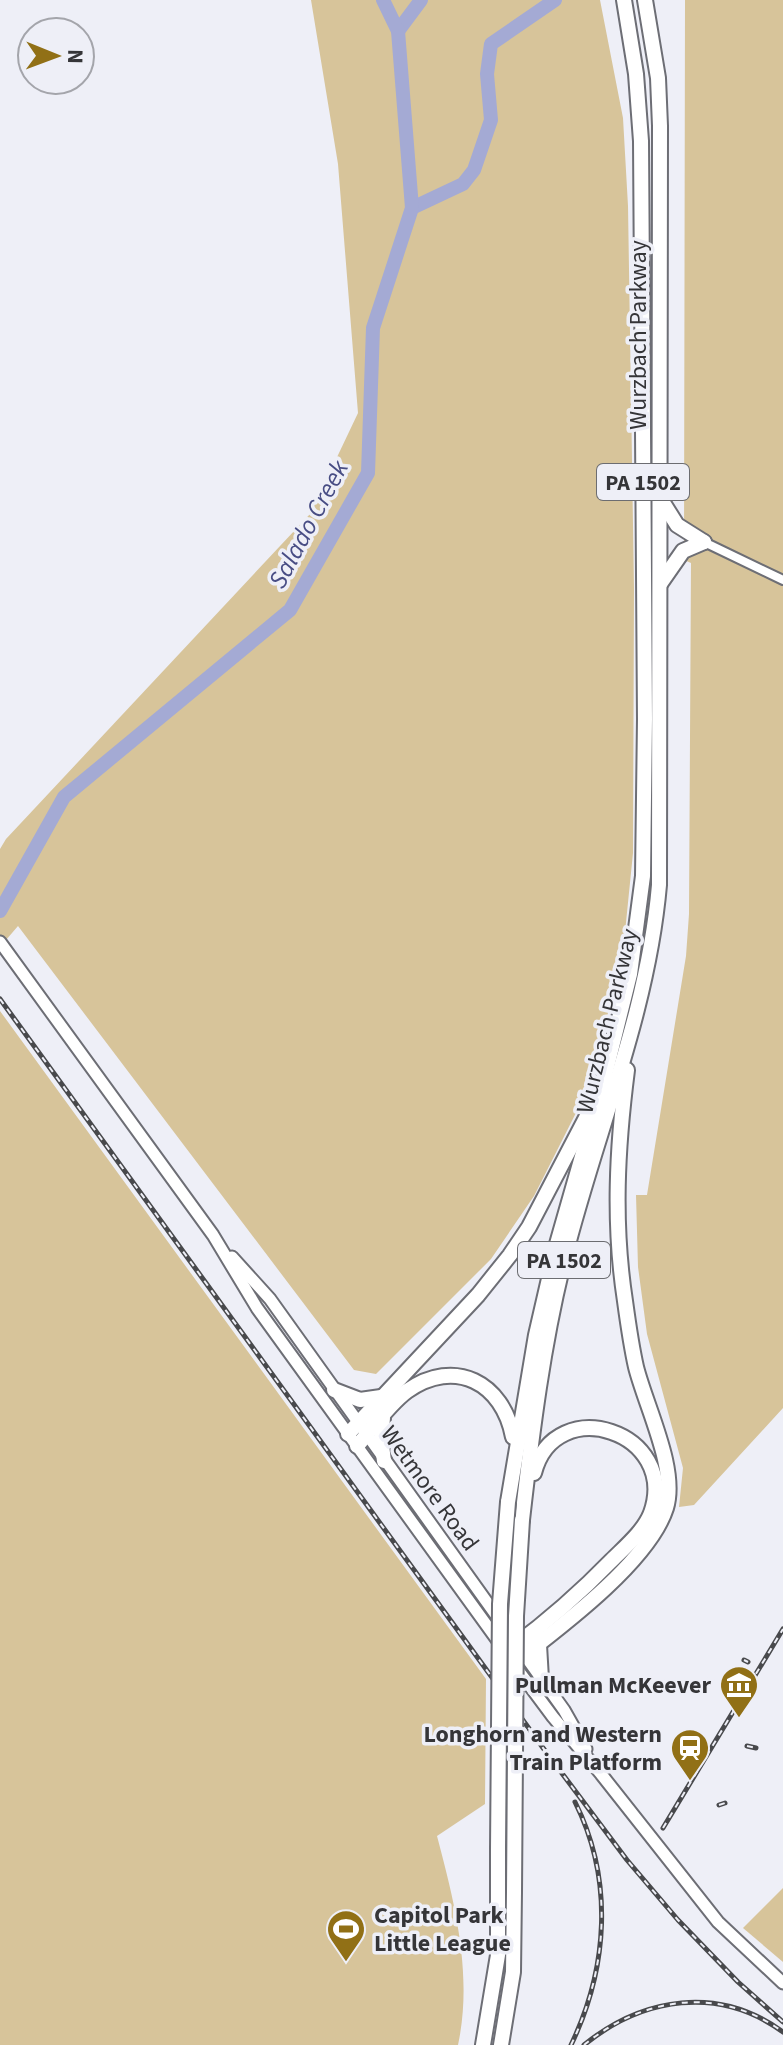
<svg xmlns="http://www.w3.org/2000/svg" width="783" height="2045" viewBox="0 0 783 2045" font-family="'Source Sans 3',sans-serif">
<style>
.green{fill:#d7c49a}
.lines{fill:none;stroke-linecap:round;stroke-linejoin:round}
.river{stroke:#a4aad4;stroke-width:14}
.minor-casing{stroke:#6d6e75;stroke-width:12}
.secondary-casing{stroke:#6d6e75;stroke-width:15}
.motorway-casing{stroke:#6d6e75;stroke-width:18}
.minor{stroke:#fff;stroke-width:8}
.secondary{stroke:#fff;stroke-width:11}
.motorway{stroke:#fff;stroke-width:14}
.rail-casing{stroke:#48494c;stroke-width:5}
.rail{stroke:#eeeff7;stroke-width:2;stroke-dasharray:6;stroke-linecap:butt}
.motorway-bridge-casing{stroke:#6d6e75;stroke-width:18;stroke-linecap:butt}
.motorway-bridge{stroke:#fff;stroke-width:14}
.labels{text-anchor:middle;stroke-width:7;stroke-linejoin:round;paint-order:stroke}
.shield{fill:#eeeff7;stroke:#6c6d71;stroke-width:2}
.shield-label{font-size:22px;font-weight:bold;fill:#353538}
.street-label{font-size:24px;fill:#353538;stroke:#eeeff7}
.poi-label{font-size:24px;font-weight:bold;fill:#353538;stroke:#eeeff7;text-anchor:end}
.water-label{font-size:26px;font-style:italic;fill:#484d84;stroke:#eeeff7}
</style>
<rect width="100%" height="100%" fill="#eeeff7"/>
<!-- green -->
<g class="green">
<polygon points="311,0 600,0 623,118 628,206 634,588 633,853 622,962 586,1093 534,1196 491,1259 376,1374 354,1370 18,926 0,947 0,849 6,839 310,514 358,413 338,164"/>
<polygon points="685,0 783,0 783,1408 694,1505 679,1507 683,1468 647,1334 638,1267 636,1195 647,1195 686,956 689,914 691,563 684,560"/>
<path d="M0,1011L486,1679L485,1804L437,1836C455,1904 473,1975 458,2045H0Z"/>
<polygon points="783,1888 783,1962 743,1928"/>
</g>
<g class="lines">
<!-- river -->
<g class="river">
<polyline points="398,31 421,0"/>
<polyline points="412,208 463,184 474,170 491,120 487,74 491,44 555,0"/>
<polyline points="0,911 64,797 290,610 368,473 373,328 412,208 398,31 383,0"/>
</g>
<defs>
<polyline id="minor" points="704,542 783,580"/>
<g id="secondary">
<polyline points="0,942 213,1235 257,1308 501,1645"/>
<polyline points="232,1257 270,1299 564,1710 586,1749"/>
<polyline points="515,1666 553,1717 601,1774 718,1922 783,1983"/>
</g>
<g id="motorway">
<polyline points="660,498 677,525 704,542"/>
<polyline points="660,584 683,551 704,542"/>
<polyline points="334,1390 360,1400 381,1397"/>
<polyline points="383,1418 381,1438 384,1461"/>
<polyline points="348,1434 478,1295 510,1255 529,1227 587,1116"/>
<path d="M357,1446C372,1429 388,1405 407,1391C455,1357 503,1383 513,1437"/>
<polyline points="508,1502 536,1335 557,1244 603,1083 630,974 643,876 645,719 641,141 636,74 624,0"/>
<path d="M522,1520C532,1432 543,1342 565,1256C596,1133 648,1013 659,885L660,126L658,78L645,0"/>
<polyline points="539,1645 541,1679"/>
<path d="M506,1652C546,1623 578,1595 612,1560C626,1546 644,1531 651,1513C680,1432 555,1391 534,1473"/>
<path d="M514,1663C558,1629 649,1562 666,1508C678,1469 646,1407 636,1367C631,1345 628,1323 625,1301C613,1223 617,1148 627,1070"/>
<polyline points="483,2045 498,1955 498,1849"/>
<polyline points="501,2045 513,1972 514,1892"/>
</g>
</defs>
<!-- minor casing -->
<use href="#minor" class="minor-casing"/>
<!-- secondary casing -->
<use href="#secondary" class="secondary-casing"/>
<!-- motorway casing -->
<use href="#motorway" class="motorway-casing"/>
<!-- minor -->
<use href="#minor" class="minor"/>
<!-- secondary -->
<use href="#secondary" class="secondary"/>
<!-- motorway -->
<use href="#motorway" class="motorway"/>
<defs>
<g id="rail">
<polyline points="0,999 546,1752 627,1860 678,1920 738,1982 783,2022"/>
<polyline points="744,1660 748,1662"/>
<polyline points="747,1746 756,1748"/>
<polyline points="719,1805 725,1803"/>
<polyline points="663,1828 783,1629"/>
<path d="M571,2045C608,1968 614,1880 575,1802"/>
<path d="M584,2045C643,1997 719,1985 783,2032"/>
</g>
</defs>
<!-- rail casing -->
<use href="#rail" class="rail-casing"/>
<!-- rail -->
<use href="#rail" class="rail"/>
<defs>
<g id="motorway-bridge">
<polyline points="498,1849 500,1604 508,1502"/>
<polyline points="514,1892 516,1616 522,1520"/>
</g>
</defs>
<!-- motorway-bridge casing -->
<use href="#motorway-bridge" class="motorway-bridge-casing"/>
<!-- motorway-bridge -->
<use href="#motorway-bridge" class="motorway-bridge"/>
</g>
<!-- icons -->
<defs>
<symbol id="museum-pin" viewBox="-11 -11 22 30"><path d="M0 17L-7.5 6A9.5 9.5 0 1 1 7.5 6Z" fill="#917016" stroke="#eeeff7"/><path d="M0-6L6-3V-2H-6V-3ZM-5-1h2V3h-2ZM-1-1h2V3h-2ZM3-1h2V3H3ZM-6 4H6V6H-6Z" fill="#fff"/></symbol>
<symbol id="station-pin" viewBox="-11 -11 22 30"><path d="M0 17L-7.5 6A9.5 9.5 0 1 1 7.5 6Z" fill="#917016" stroke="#eeeff7"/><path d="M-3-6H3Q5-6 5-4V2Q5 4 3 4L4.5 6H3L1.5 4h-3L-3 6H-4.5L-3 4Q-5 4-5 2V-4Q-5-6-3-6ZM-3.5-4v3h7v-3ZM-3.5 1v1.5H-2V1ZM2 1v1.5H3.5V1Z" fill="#fff"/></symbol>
<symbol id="stadium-pin" viewBox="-11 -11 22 30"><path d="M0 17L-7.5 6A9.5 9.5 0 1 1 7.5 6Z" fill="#917016" stroke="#eeeff7"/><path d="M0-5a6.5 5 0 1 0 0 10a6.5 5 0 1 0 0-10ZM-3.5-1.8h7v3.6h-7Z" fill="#fff"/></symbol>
</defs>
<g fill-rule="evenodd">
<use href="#museum-pin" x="717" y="1663" width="44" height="60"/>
<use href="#station-pin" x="668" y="1726" width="44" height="60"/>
<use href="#stadium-pin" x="324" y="1907" width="44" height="60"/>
</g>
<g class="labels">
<!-- shield labels -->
<g class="shield">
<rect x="597" y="464" width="92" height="36" rx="6"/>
<rect x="518" y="1242" width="92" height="36" rx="6"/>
</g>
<g class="shield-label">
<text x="643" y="490">PA 1502</text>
<text x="564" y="1268">PA 1502</text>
</g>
<!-- street labels -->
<g class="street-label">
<text transform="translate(638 335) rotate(-90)" y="8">Wurzbach Parkway</text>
<text transform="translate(607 1021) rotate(-76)" y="8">Wurzbach Parkway</text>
<text transform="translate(430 1488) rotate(54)" y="8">Wetmore Road</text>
</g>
<!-- poi labels -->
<g class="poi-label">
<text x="711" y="1693">Pullman McKeever</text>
<text x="662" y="1742">Longhorn and Western<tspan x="662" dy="28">Train Platform</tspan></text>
<text x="374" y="1923" text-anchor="start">Capitol Park<tspan x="374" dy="28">Little League</tspan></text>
</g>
<!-- water labels -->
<g class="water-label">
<text transform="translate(308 524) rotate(-62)" y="9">Salado Creek</text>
</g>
</g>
<!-- north arrow -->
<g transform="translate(56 56) rotate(91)"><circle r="38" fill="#eeeff7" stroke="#a4a5ab" stroke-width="2"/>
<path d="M0-6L14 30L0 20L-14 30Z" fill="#917016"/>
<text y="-12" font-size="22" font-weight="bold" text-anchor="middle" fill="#353538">N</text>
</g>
</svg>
